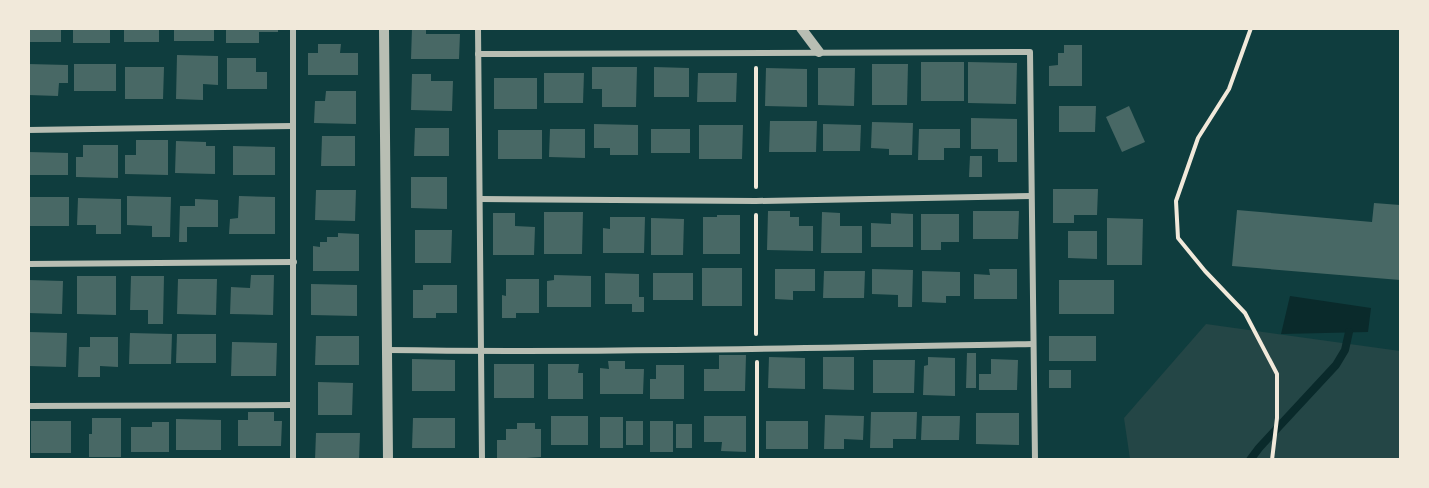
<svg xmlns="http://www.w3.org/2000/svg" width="1429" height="488" viewBox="0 0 1429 488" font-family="'Noto Serif',serif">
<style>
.green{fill:#244646}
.water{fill:#0a2a2b}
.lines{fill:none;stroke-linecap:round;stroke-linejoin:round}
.stream{stroke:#0a2a2b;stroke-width:8}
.building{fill:#486865}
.path{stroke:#f1e9da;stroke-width:4}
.minor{stroke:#b8beb3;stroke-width:6}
.tertiary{stroke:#b8beb3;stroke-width:10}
</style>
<rect width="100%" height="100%" fill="#0f3d3e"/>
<!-- green -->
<polygon class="green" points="1206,324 1400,351 1400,459 1130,459 1124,418"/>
<!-- water -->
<polygon class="water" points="1290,296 1371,308 1368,332 1281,334"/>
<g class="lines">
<!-- stream -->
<polyline class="stream" points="1250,460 1259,448 1336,365 1345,350 1349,332"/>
</g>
<!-- building -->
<g class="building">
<rect x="28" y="28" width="33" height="14"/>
<rect x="73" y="28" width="37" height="15"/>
<rect x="124" y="28" width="35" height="14"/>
<rect x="174" y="28" width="40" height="13"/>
<polygon points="226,28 278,28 278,32 259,32 259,43 226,43"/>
<polygon points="412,28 426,28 426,34 460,34 459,59 411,59"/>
<polygon points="318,44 341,44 340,53 358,53 358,75 308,75 308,53 318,53"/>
<polygon points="1064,45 1082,45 1082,86 1049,86 1049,66 1058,65 1058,53 1064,53"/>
<polygon points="177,55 218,56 218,85 203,84 203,100 176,99"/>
<polygon points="227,58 256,58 256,72 267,72 267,89 227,89"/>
<rect x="921" y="62" width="43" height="39"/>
<polygon points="968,62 1017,63 1016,104 968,103"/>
<polygon points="28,64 68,65 68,83 59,83 58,96 28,95"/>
<rect x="74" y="64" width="42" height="27"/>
<polygon points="872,64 908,64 907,105 872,105"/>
<polygon points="125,67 164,67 163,99 125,99"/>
<polygon points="592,67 637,67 636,107 602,107 602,89 592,89"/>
<polygon points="654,67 689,68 689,97 654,97"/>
<polygon points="766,68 807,69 807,107 765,106"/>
<polygon points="818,68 855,68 854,106 818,105"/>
<polygon points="544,73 584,73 583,103 544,103"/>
<polygon points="698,73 737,73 736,102 697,102"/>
<polygon points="412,74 431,74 431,81 453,81 452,111 411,110"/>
<rect x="494" y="78" width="43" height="31"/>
<polygon points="326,91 356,91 356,124 314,123 315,101 325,101"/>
<polygon points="1059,106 1096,106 1095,132 1059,132"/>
<polygon points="1129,106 1145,142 1122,152 1106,117"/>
<polygon points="971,118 1017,119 1017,162 998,162 998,149 971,149"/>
<polygon points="770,121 817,121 816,152 769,152"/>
<polygon points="872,122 913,123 912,155 889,155 889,149 871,148"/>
<polygon points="594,124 638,125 638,155 610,155 610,148 594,148"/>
<polygon points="823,124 861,125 860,151 823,151"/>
<polygon points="699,125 743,125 742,159 699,159"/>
<polygon points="415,128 449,128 449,156 414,156"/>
<polygon points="550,129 585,129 585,158 549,157"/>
<rect x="651" y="129" width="39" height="24"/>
<polygon points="919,129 960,129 960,148 944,148 944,160 918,160"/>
<rect x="498" y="130" width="44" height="29"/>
<polygon points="322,136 355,136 355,166 321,166"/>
<polygon points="136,140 168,140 168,175 125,174 125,155 136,155"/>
<polygon points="176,141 206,142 206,146 215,146 215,174 175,173"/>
<polygon points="83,145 118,145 118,178 76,177 76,157 83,157"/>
<polygon points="233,146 275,147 275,175 233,175"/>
<polygon points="28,152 68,153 68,175 28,175"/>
<polygon points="970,156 982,156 982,177 969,177"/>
<polygon points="411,177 447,177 447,209 411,208"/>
<polygon points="1053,189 1098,189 1097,215 1074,215 1074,223 1053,223"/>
<polygon points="316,190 356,190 355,221 315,220"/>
<polygon points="127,196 171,197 170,237 152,237 152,226 127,225"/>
<polygon points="239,196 275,197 275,234 229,234 230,219 238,218"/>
<rect x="28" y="197" width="41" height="29"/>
<polygon points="78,198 121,199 121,234 96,234 96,225 77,225"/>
<polygon points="195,199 218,200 218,227 187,227 187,242 179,242 180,206 195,206"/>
<polygon points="1374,203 1400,205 1400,280 1232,266 1237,210 1372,222"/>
<polygon points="768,211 790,211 790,217 799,217 799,226 813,226 813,251 767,250"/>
<polygon points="973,211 1019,211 1018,239 973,239"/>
<polygon points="544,212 583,212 582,254 544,254"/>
<polygon points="822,212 840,213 840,226 862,226 862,253 821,253"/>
<polygon points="493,213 515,213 515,226 535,227 534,255 493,255"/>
<polygon points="891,213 913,214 913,247 871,247 871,223 891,224"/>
<polygon points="921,214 959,214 959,242 941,242 941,250 921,250"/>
<polygon points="717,215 740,215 740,254 703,254 703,217 717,217"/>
<polygon points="610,217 645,217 644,253 603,253 603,228 610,229"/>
<polygon points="651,218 684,219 683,255 651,255"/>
<polygon points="1107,218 1143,219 1142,265 1107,265"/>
<polygon points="415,230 452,230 451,263 415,263"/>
<polygon points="1068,231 1097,231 1097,259 1068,258"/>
<polygon points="338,233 359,234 359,271 313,271 313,246 320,247 320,242 327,242 327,237 338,237"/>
<rect x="702" y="268" width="40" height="38"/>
<polygon points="775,269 815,269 815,291 793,291 793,300 775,299"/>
<polygon points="872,269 913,270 912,307 898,307 898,295 872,294"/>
<polygon points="989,269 1017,269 1017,299 974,299 974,274 990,275"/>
<polygon points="824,271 865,271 864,298 823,298"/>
<polygon points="922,271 960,272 960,296 946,296 946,303 922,302"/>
<polygon points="605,273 639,274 639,297 644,297 644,312 632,312 632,304 605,304"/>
<rect x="653" y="273" width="40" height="27"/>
<polygon points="251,275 274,275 273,315 230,314 231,287 250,288"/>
<polygon points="554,275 591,276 591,307 547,307 547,281 554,280"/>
<polygon points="77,276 116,276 116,315 77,314"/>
<polygon points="131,276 164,276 163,324 148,324 148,310 130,310"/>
<polygon points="178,279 217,279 216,315 177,314"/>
<polygon points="506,279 539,279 539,313 516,313 516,318 502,318 502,295 506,296"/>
<polygon points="28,280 63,281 62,314 28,313"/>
<rect x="1059" y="280" width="55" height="34"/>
<polygon points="311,284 357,285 357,316 311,315"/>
<polygon points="423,285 457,285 457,313 436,313 436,318 413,318 413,290 423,290"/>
<polygon points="28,332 67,333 66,367 28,366"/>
<polygon points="130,333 172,334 171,364 129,364"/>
<polygon points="177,334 216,334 216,363 176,363"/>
<polygon points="316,336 359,336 359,365 315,365"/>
<rect x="1049" y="336" width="47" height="25"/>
<polygon points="90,337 118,337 118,367 100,366 100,377 78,377 79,347 90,347"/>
<polygon points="232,342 277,343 276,376 231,376"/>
<polygon points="967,353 976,353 976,388 966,388"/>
<polygon points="719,355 746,355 745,391 704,391 704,369 719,369"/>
<polygon points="769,357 805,358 805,389 768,388"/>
<polygon points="823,357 854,357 854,390 823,389"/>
<polygon points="928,357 955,358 955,396 923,395 924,366 928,365"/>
<polygon points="412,359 455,360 455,391 412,391"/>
<polygon points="991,359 1018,360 1017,390 979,390 979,374 991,374"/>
<polygon points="873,360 915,360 914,393 873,393"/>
<polygon points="608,361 625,361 625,369 644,369 643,394 600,394 600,368 609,369"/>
<rect x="494" y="364" width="40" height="34"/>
<polygon points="548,364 579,364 578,373 583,373 583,399 548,399"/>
<polygon points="656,365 684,365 684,399 650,399 650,379 656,379"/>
<rect x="1049" y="370" width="22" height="18"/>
<polygon points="318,382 353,383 352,415 318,415"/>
<polygon points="248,412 274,412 274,421 282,421 281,446 238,446 238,420 248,420"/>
<polygon points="871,412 917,412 916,439 893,439 893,448 870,448"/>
<polygon points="976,413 1019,413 1019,445 976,444"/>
<polygon points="825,415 864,416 863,440 844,439 844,449 824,449"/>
<rect x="551" y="416" width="37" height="29"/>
<polygon points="704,416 746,416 746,452 721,451 722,442 704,442"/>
<polygon points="922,416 960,416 959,440 921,440"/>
<rect x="600" y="417" width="23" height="31"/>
<polygon points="92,418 121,418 121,457 89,457 89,434 92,434"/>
<polygon points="413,418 455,418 455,448 412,448"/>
<polygon points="176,419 221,420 221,450 176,450"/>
<rect x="31" y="421" width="40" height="32"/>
<rect x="626" y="421" width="17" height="24"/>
<rect x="650" y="421" width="23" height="31"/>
<rect x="766" y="421" width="42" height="28"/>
<polygon points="152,422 169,422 169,452 131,452 131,427 152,427"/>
<polygon points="517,423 535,423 535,429 541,429 541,457 497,460 497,440 506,440 506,429 517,429"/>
<rect x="676" y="424" width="16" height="24"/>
<polygon points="316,433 360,433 359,460 315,460"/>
</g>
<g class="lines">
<!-- path -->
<g class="path">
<polyline points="1251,28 1229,89 1198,138 1176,201 1178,238 1205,271 1245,313 1277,374 1277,418 1272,460"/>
<polyline points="756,68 756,187"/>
<polyline points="756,215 756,334"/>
<polyline points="757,362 757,460"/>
</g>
<!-- minor -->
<g class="minor">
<polyline points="293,28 293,460"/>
<polyline points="478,28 482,460"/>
<polyline points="478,54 1030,52 1035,460"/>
<polyline points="28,130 293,126"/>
<polyline points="480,199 756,201 1031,196"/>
<polyline points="28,264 294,262"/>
<path d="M387,350C603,353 818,348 1033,344"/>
<polyline points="28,406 292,405"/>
</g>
<!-- tertiary -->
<g class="tertiary">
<polyline points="384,28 388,460"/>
<polyline points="801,28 819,52"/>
</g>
</g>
<!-- border -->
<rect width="1429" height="488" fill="none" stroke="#f1e9da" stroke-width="60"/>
</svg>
